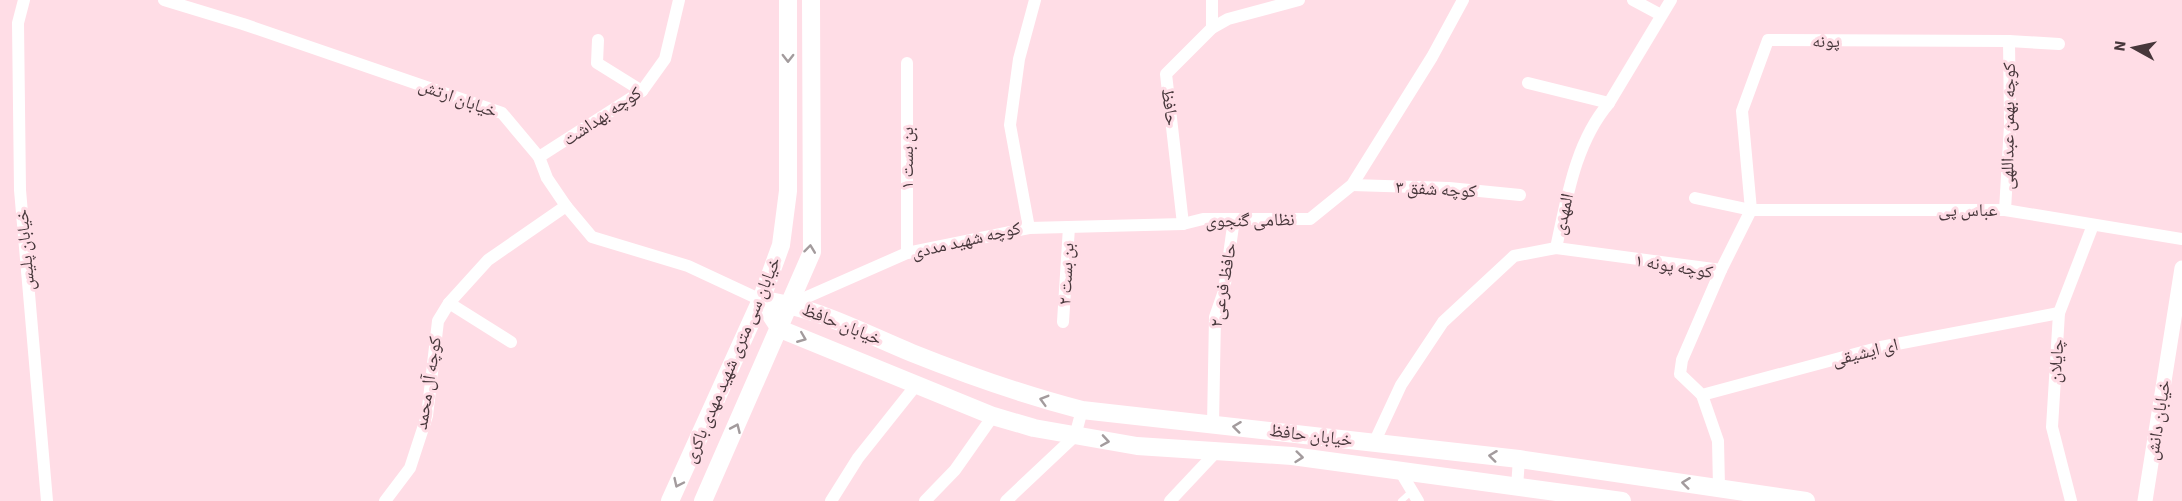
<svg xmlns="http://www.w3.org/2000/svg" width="2182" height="501" viewBox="0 0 2182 501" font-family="'Source Sans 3','Noto Naskh Arabic',sans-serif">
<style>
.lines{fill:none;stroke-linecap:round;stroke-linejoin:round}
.service{stroke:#fff;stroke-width:6}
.minor{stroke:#fff;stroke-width:12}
.tertiary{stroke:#fff;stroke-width:15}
.secondary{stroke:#fff;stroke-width:18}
.oneway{stroke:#a39b9d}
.labels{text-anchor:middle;stroke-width:6;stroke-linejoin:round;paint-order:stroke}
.street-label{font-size:18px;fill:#47373b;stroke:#ffdde6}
</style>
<rect width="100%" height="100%" fill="#ffdde6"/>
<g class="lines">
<!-- service -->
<polyline class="service" points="1401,501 1412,491"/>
<!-- minor -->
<g class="minor">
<polyline points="24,0 18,23 20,190 47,501"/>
<polyline points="164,0 243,24 502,113 539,157 547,178 566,206 592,237 688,266 761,300"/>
<polyline points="1212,0 1212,28"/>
<polyline points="1633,0 1661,15"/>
<polyline points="598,40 597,63 642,91"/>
<polyline points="1528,83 1609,103"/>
<polyline points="539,157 642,91 665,59 679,0"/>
<polyline points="1352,185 1449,188 1520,195"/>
<polyline points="1695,198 1751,210 2005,210 2182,239"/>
<polyline points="1751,210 1742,111 1768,40 2009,41 2059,44"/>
<polyline points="2005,210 2010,125 2009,41"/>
<polyline points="1183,224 1166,74 1212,28 1228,19 1299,0"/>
<polyline points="1029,228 1183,224 1203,219 1310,219 1352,185 1432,57 1463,0"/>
<path d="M1556,248C1567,198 1575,143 1609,103L1671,0"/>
<polyline points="907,253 907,63"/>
<polyline points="1721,270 1751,210"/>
<polyline points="449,303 511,342"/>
<polyline points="791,304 907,253 1029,228 1010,125 1019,59 1035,0"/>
<polyline points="1063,322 1069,227"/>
<polyline points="1702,395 1718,441 1719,487"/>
<polyline points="1213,424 1215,317 1224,291 1234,219"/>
<polyline points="1374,443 1401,385 1443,322 1514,256 1556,248 1721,270 1682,360 1680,374 1702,395 1881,347 2059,313"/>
<polyline points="1400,471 1418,501"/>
<polyline points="1517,487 1519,459"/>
<polyline points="385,501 410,468 427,416 438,321 449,303 488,260 566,206"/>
<polyline points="831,501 858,458 917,384"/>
<polyline points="925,501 955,470 993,416"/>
<polyline points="1006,501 1075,436 1082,410"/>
<polyline points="1170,501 1218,450"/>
<polyline points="2071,501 2052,427 2059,313 2093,225"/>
</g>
<!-- tertiary -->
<polyline class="tertiary" points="2145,501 2182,268"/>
<!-- secondary -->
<g class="secondary">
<path d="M761,300C814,306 863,333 912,353C967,375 1024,395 1082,410L1519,459L1806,501"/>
<polyline points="761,300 780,329 993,416 1034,428 1137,446 1292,456 1622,501"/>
<polyline points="670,501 761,300 781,245 788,191 788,0"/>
<polyline points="703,501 812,252 811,0"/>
</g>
</g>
<!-- one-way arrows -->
<defs><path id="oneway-chevron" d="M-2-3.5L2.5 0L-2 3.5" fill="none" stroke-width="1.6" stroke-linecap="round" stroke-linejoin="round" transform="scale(1.5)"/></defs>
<g class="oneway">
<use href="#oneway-chevron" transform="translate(788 58) rotate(90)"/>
<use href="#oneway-chevron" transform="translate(810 249) rotate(-83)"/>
<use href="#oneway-chevron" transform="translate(802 338) rotate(22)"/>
<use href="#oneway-chevron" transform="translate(1044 400) rotate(-164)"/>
<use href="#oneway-chevron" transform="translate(1237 427) rotate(-173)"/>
<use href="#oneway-chevron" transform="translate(736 428) rotate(-66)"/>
<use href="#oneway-chevron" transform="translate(1105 441) rotate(9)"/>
<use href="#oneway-chevron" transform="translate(1493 456) rotate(-173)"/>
<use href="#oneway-chevron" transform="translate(1299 457) rotate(6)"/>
<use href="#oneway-chevron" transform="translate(678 483) rotate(115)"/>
<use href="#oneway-chevron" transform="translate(1686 483) rotate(-173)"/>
</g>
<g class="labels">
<!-- street labels -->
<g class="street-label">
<text x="1826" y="47">پونه</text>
<text transform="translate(458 98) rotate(20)" y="6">خیابان ارتش</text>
<text transform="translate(1170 107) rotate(82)" y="6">حافظ</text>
<text transform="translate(602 116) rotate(-34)" y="6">کوچه بهداشت</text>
<text transform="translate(2008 126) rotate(-89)" y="6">کوچه بهمن عبداللهی</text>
<text transform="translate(907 158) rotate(-90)" y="6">بن بست ۱</text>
<text transform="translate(1436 189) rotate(3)" y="6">کوچه شفق ۳</text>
<text x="1968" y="216">عباس پی</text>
<text transform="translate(1563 214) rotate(-78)" y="6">المهدی</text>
<text transform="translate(1250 220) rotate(-1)" y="6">نظامی گنجوی</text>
<text transform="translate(966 240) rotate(-13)" y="6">کوچه شهید مددی</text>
<text transform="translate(25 250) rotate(-95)" y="6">خیابان پلیس</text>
<text transform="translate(1674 266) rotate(9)" y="6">کوچه پونه ۱</text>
<text transform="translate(1066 274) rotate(-87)" y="6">بن بست ۲</text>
<text transform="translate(1223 285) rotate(-80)" y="6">حافظ فرعی۲</text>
<text transform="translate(842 324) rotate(22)" y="6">خیابان حافظ</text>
<text transform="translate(1865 352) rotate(-14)" y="6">ای ایشیقی</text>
<text transform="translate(732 360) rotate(-67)" y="6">خیابان سی متری شهید مهدی باکری</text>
<text transform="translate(2056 361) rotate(-86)" y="6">چایلان</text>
<text transform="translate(428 383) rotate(-81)" y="6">کوچه آل محمد</text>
<text transform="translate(2158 420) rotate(-81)" y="6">خیابان دانش</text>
<text transform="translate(1311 435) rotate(7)" y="6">خیابان حافظ</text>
</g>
</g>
<!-- north arrow -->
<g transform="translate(2134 48) rotate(278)" stroke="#ffdde6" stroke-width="4.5" paint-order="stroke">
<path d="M0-4.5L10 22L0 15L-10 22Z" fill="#47373b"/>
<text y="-9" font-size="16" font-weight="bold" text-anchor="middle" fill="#47373b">N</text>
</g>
</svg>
